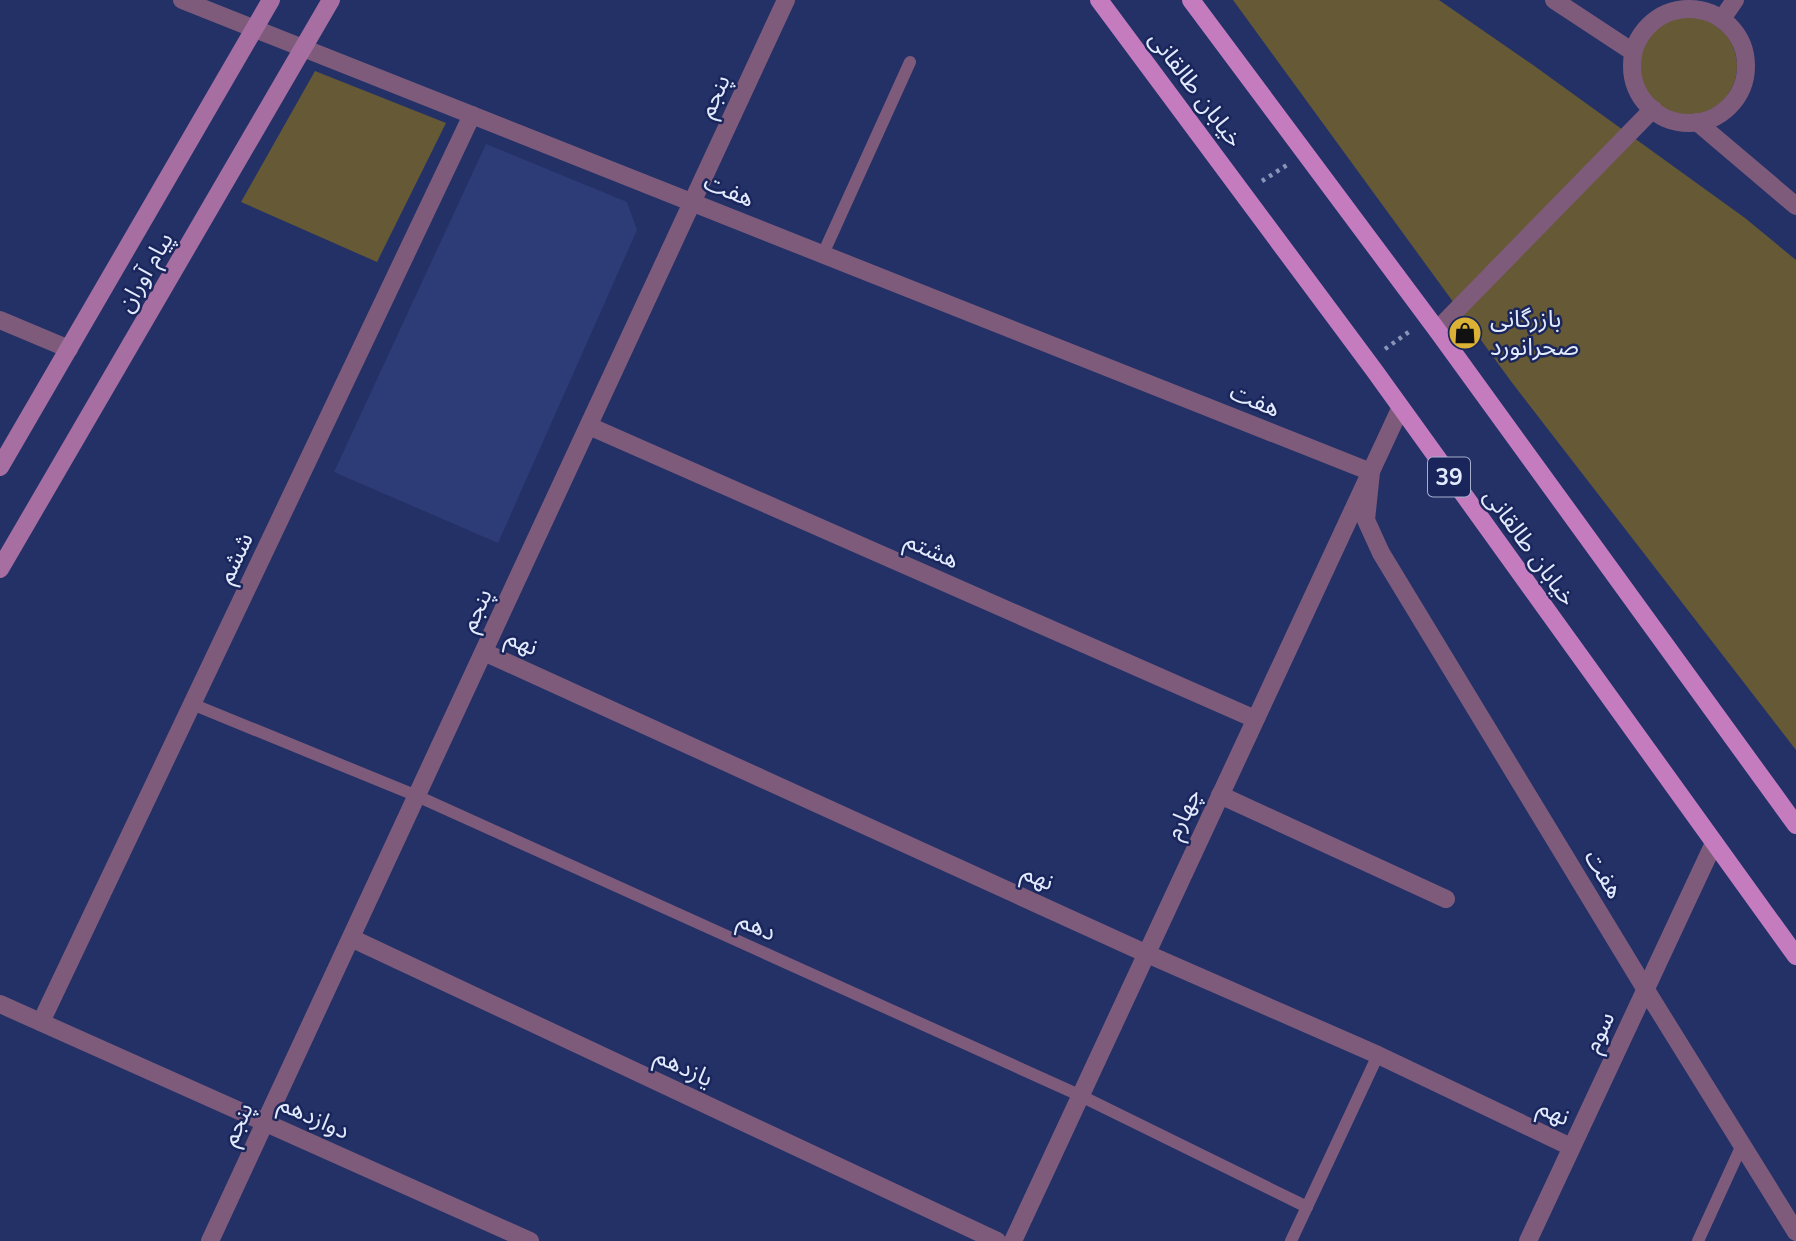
<svg xmlns="http://www.w3.org/2000/svg" width="1796" height="1241" viewBox="0 0 1796 1241" font-family="'Nunito Sans','Noto Sans Arabic',sans-serif">
<style>
.built{fill:#2d3c77}
.green{fill:#665935}
.lines{fill:none;stroke-linecap:round;stroke-linejoin:round}
.path{stroke:#8a94b8;stroke-width:4.5;stroke-dasharray:3.5 5;stroke-linecap:butt}
.service{stroke:#7f5b7b;stroke-width:12}
.minor{stroke:#7f5b7b;stroke-width:18}
.tertiary{stroke:#7f5b7b;stroke-width:18}
.secondary{stroke:#a76ea1;stroke-width:18}
.primary{stroke:#c57cbf;stroke-width:18}
.labels{text-anchor:middle;stroke-width:5;stroke-linejoin:round;paint-order:stroke}
.shield{fill:#1a265b;stroke:#a6afcd;stroke-width:2}
.shield-label{font-size:23px;font-weight:bold;fill:#e2eafe}
.street-label{font-size:24px;fill:#e2eafe;stroke:#1a265b}
.poi-label{font-size:24px;fill:#e2eafe;stroke:#1a265b;text-anchor:start}
</style>
<rect width="100%" height="100%" fill="#233167"/>
<!-- built -->
<polygon class="built" points="486,144 627,202 637,230 498,543 334,472"/>
<!-- green -->
<g class="green">
<polygon points="1233,0 1439,0 1533,65 1745,218 1796,260 1796,750 1513,384"/>
<circle cx="1688" cy="66" r="49"/>
<polygon points="315,71 446,123 377,262 241,202"/>
</g>
<g class="lines">
<!-- path -->
<g class="path">
<polyline points="1262,181 1287,165"/>
<polyline points="1385,349 1410,331"/>
</g>
<!-- service -->
<g class="service">
<polyline points="823,254 910,62"/>
<polyline points="192,704 417,796 1079,1095 1307,1207"/>
<polyline points="1291,1241 1378,1055"/>
<polyline points="1698,1241 1742,1145"/>
</g>
<!-- minor -->
<g class="minor">
<polyline points="1554,0 1633,52"/>
<circle cx="1689" cy="66" r="57"/>
<polyline points="1722,19 1735,0"/>
<polyline points="303,48 1371,472 1366,520 1381,553 1646,990 1796,1232"/>
<polyline points="1697,122 1796,206"/>
<polyline points="0,320 69,349"/>
<polyline points="1437,330 1653,109"/>
<polyline points="589,426 1255,719"/>
<polyline points="484,652 1145,953 1378,1055 1571,1147"/>
<polyline points="1220,795 1446,899"/>
<polyline points="351,938 997,1241"/>
<polyline points="0,1004 530,1241"/>
<polyline points="41,1022 472,115"/>
<polyline points="210,1241 786,0"/>
<polyline points="1013,1241 1400,409"/>
<polyline points="1528,1241 1714,843"/>
</g>
<!-- tertiary -->
<polyline class="tertiary" points="182,0 303,48"/>
<!-- secondary -->
<g class="secondary">
<polyline points="0,467 271,0"/>
<polyline points="0,569 331,0"/>
</g>
<!-- primary -->
<g class="primary">
<polyline points="1099,0 1374,370 1796,956"/>
<polyline points="1191,0 1437,330 1796,825"/>
</g>
</g>
<!-- icons -->
<defs>
<symbol id="shop-disc" viewBox="-11 -11 22 22"><circle r="9.5" fill="#dbb233" stroke="#1a265b"/><path d="M-5-2.5h2.3a2.7 3.5 0 0 1 5.4 0H5L5.5 6h-11ZM-1.5-2.5h3a1.5 2.3 0 0 0-3 0Z" fill="#111"/></symbol>
</defs>
<g fill-rule="evenodd">
<use href="#shop-disc" x="1446" y="314" width="38" height="38"/>
</g>
<g class="labels">
<!-- shield labels -->
<rect class="shield" x="1428" y="457.5" width="42" height="39" rx="5"/>
<g class="shield-label">
<text x="1449" y="485">39</text>
</g>
<!-- street labels -->
<g class="street-label">
<text transform="translate(1196 89) rotate(53)" y="8">خیابان طالقانی</text>
<text transform="translate(714 96) rotate(-65)" y="8">پنجم</text>
<text transform="translate(729 190) rotate(22)" y="8">هفت</text>
<text transform="translate(145 272) rotate(-60)" y="8">پیام آوران</text>
<text transform="translate(1255 400) rotate(22)" y="8">هفت</text>
<text transform="translate(1530 547) rotate(54)" y="8">خیابان طالقانی</text>
<text transform="translate(932 550) rotate(24)" y="8">هشتم</text>
<text transform="translate(235 558) rotate(-65)" y="8">ششم</text>
<text transform="translate(476 610) rotate(-65)" y="8">پنجم</text>
<text transform="translate(522 642) rotate(24)" y="8">نهم</text>
<text transform="translate(1183 814) rotate(-65)" y="8">چهارم</text>
<text transform="translate(1604 874) rotate(59)" y="8">هفت</text>
<text transform="translate(1038 877) rotate(24)" y="8">نهم</text>
<text transform="translate(757 926) rotate(24)" y="8">دهم</text>
<text transform="translate(1599 1032) rotate(-65)" y="8">سوم</text>
<text transform="translate(684 1067) rotate(25)" y="8">یازدهم</text>
<text transform="translate(1554 1112) rotate(25)" y="8">نهم</text>
<text transform="translate(314 1117) rotate(24)" y="8">دوازدهم</text>
<text transform="translate(237 1124) rotate(-65)" y="8">پنجم</text>
</g>
<!-- poi labels -->
<g class="poi-label">
<text x="1490" y="327">بازرگانی<tspan x="1490" dy="28">صحرانورد</tspan></text>
</g>
</g>
</svg>
